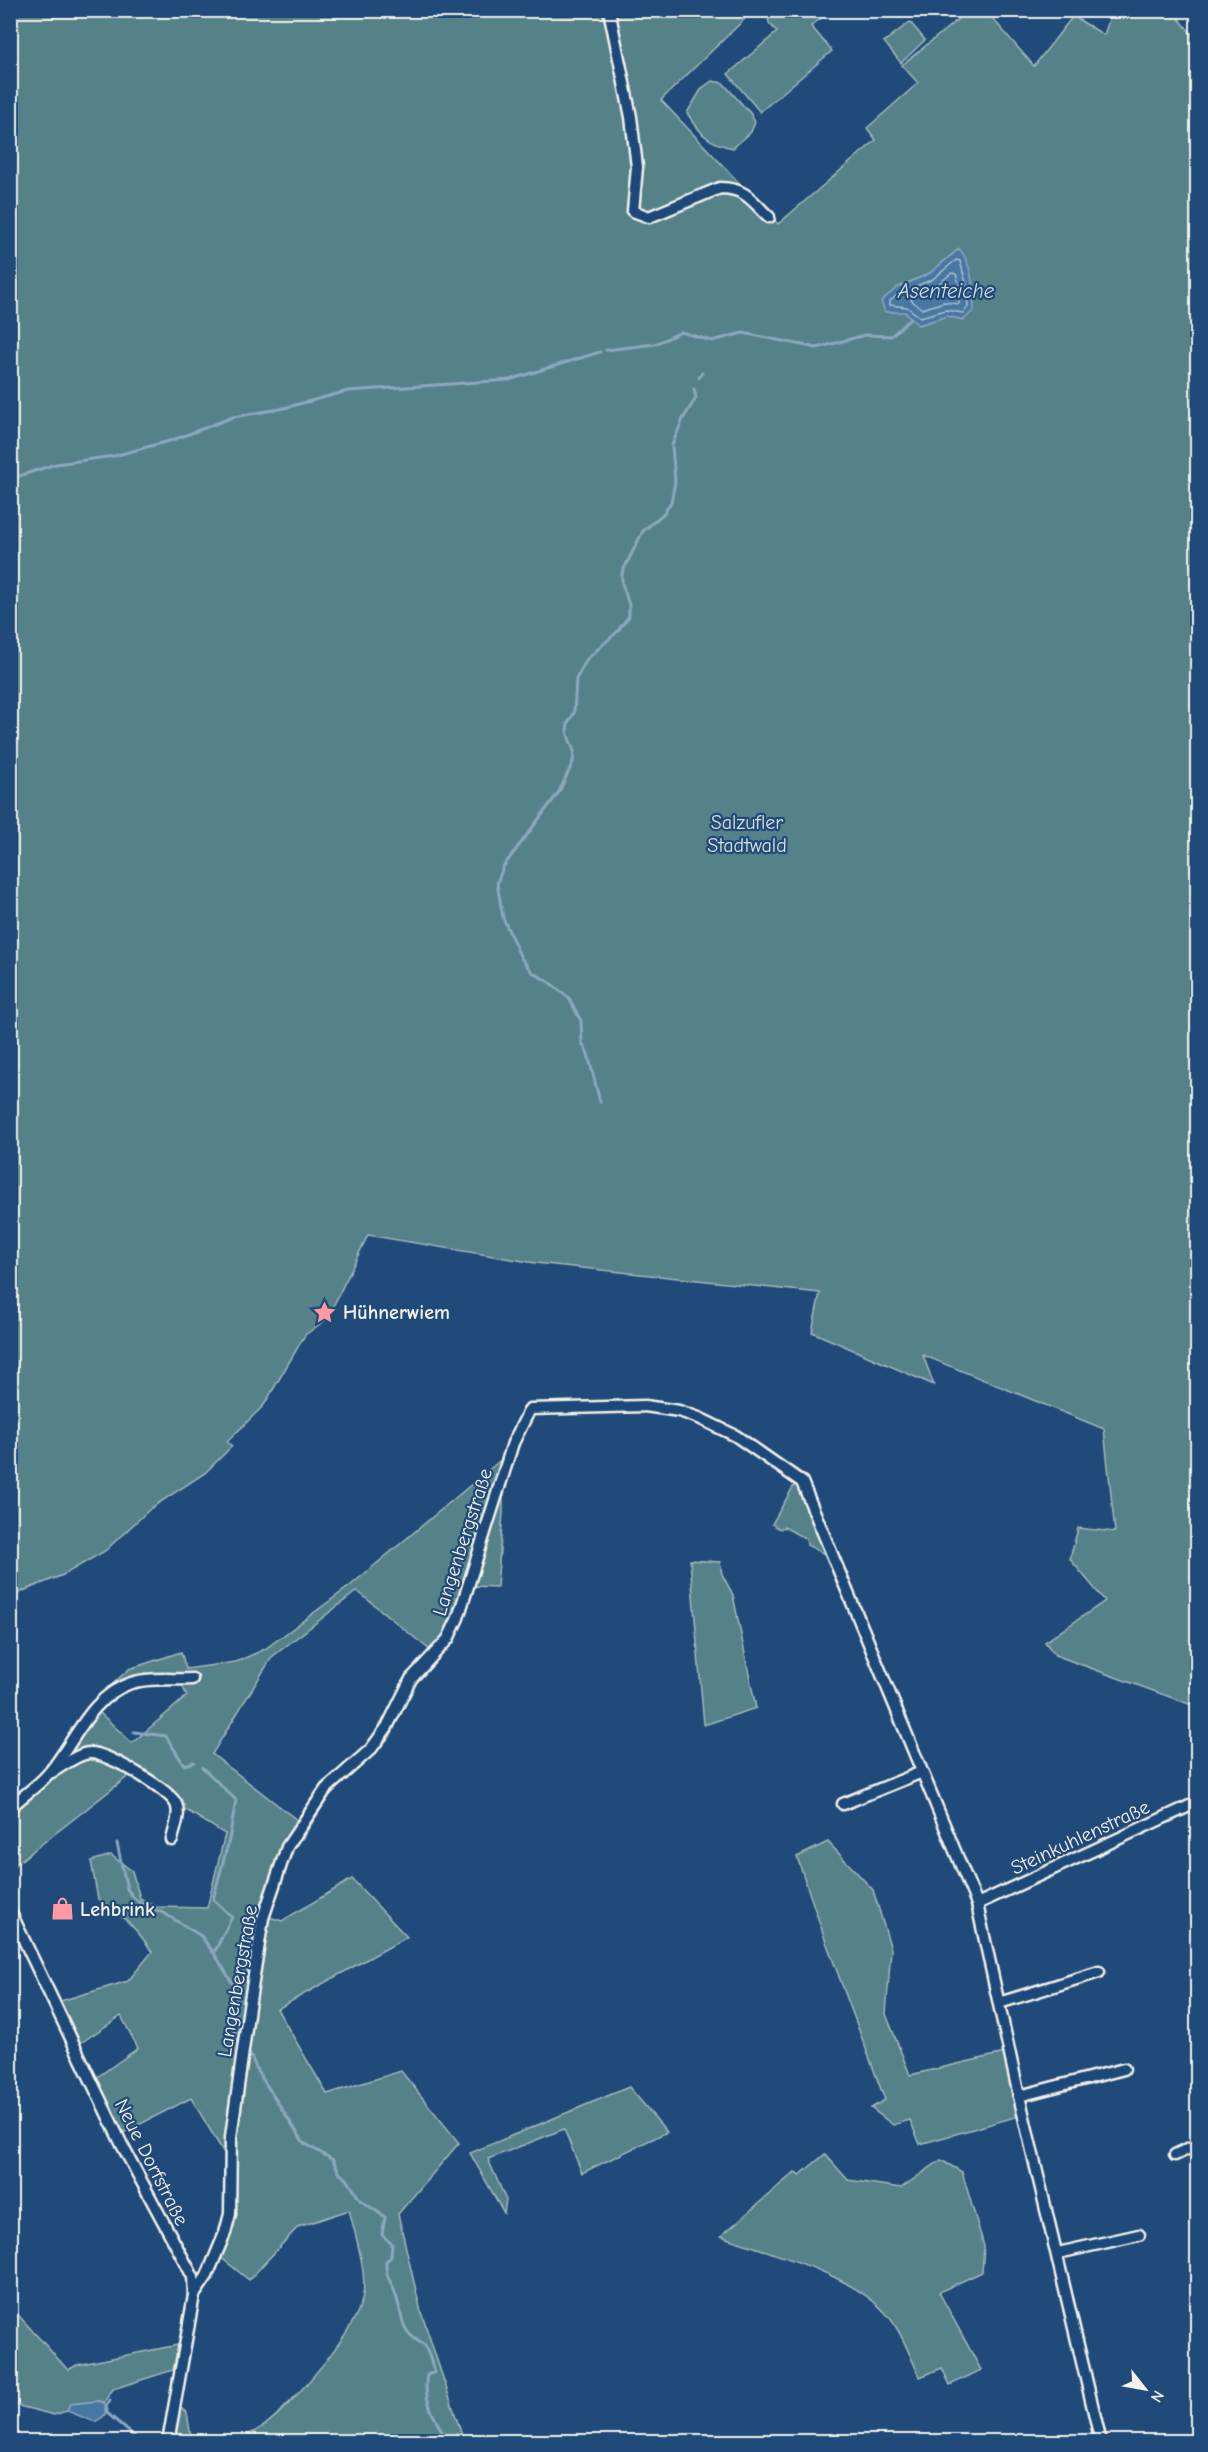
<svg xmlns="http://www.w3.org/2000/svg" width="1208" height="2452" viewBox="0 0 1208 2452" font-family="'Comic Neue',sans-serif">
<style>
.green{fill:#558189;stroke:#a4b9b8;stroke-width:1.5;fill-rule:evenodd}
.water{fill:#4678a3;stroke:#8ca8bf;stroke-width:1.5}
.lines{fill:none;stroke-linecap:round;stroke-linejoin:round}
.shore{stroke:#aec1cc;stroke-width:1.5}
.stream{stroke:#8ca8bf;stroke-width:3}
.minor-casing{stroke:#f4f1e8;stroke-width:15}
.minor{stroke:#1f4a7a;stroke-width:10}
.labels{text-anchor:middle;stroke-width:4.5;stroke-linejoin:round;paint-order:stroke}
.park-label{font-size:20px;fill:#dce0da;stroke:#1f4a7a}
.poi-label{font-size:20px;font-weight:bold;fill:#f4f1e8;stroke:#1f4a7a;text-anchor:start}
.street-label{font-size:20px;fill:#f4f1e8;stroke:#1f4a7a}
.water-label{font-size:21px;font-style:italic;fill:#dadfde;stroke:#1f4a7a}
</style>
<rect width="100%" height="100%" fill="#1f4a7a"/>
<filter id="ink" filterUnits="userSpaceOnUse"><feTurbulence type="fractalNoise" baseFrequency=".0167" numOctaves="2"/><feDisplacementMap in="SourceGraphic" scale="12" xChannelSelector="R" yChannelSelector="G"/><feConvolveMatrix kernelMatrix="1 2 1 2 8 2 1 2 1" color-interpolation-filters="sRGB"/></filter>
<g filter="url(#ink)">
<!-- green -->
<g class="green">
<path d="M11,11H753L661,100L778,224L876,140L867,128L918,83L902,65L968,11H986L1034,66L1073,16L1104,35L1112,11H1173L1198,42L1197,1707L1055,1655L1045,1642L1105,1601L1070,1559L1078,1528L1115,1532L1104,1429L923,1355L934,1385L812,1332L820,1293L535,1263L368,1235L327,1319L305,1335L264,1405L227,1442L232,1446L205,1473L151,1508L105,1551L63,1575L23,1591L11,1599ZM959,249L964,320L947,316L919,325L905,312L897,288L930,273Z"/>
<polygon points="773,11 830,11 811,26 832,51 760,112 728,74 777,32 769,23 768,17"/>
<polygon points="910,22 925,40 901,63 884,42"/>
<path d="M712,81L723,83L750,113L755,122L751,132L733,148C707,143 701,134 687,113L702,88Z"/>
<path d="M503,1458V1513L497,1587L471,1586L446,1645L413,1686L390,1737L329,1796L302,1839L295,1834L266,1916L282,1921L352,1879L407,1937L277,2009L327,2094L401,2071L459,2143L398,2214L421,2312L464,2441H237C246,2436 256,2431 265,2425C293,2404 358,2329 363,2295C367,2272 355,2233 349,2210L298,2227L249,2280L219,2256L233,2217L227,2158L191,2098L123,2133L96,2078L138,2048L121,2016L79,2044L57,2002L128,1981L152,1952C138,1929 121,1913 98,1899L91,1861L111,1855L132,1871L140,1898L156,1907L207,1908L225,1834L130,1775L11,1868V1814L96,1709L132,1743L187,1696L180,1681L129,1679L92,1703L129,1669L181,1652L186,1669L236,1662L265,1649L351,1585ZM357,1591L431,1651L406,1674L385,1722L369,1745L322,1783L297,1820L212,1754L272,1657Z"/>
<polygon points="796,1482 804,1494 830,1557 807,1545 806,1539 784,1527 780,1529 772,1524"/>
<polygon points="690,1560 720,1562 722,1574 733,1595 756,1708 704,1725"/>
<polygon points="828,1842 873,1890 891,1949 886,2014 910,2075 1005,2053 1019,2116 920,2144 910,2120 893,2125 871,2108 885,2100 825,1939 797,1857"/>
<polygon points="629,2087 667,2132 582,2173 564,2129 488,2159 506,2200 504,2213 470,2153"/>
<path d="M825,2154L848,2180L901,2188L941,2160L962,2172L984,2246L982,2272L939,2292L981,2370L950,2385L942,2368L920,2377C912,2361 906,2343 896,2327C866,2276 774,2255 721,2236L795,2172L800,2175Z"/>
<polygon points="10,2306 68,2370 77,2365 178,2345 173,2370 113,2389 104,2403 99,2401 70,2404 67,2411 54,2415 15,2405 11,2419"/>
<polygon points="177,2405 187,2413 191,2437 206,2441 171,2442"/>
</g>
<!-- water -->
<g class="water">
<path d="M959,249C973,263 973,291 974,310L964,320L947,316L918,325L905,312H885L881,301L897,288L930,273Z"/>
<polygon points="99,2401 104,2403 108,2410 103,2417 95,2422 67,2411 70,2404"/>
</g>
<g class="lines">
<!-- shore -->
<g class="shore">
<polygon points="956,260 960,261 966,283 968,307 963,313 946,310 920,317 907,307 890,305 890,301 900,293 933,279"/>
<polygon points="952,273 956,274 959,284 959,304 944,302 922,309 911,300 912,296 937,285"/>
</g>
<!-- stream -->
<g class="stream">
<polyline points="606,350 655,344 681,332 712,341 743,333 817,348 865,335 891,336 911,318"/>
<polyline points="699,378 702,373"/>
<polyline points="10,479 56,464 114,456 173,440 233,417 280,409 348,391 509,380 600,352"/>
<polyline points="600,1102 588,1054 582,1043 581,1021 569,998 549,982 532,972 521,958 503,918 497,883 503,867 559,792 573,762 574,751 567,732 568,723 574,713 576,679 587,659 617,632 629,616 629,605 622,583 622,573 643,531 664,513 671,502 675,482 672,445 683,419 696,398 694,389"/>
<polyline points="134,1732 166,1736 184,1765 194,1762"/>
<polyline points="202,1767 236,1800 229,1840 213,1899 232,1917 214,1953 236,1989 234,2041"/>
<polyline points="117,1843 127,1889 134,1898 146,1907 162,1912 201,1936 213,1952"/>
<path d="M250,2054L258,2072L304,2143L333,2160L340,2174L347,2179L360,2200L385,2217L382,2235L392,2244L391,2257L386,2261C385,2278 391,2279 395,2293C404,2317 398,2332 425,2345L435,2372L427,2375C422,2400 436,2421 448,2442"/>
<polyline points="110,2400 106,2406 106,2412 141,2442"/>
</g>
<defs>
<g id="minor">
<path d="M609,10L631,117L637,167L633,211L649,217L720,188C746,188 752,201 769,217"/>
<path d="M52,1772C63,1766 77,1754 89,1753C105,1751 170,1790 176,1804C181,1814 174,1830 172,1840"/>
<polyline points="843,1804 922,1772"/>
<path d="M10,1808C22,1796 37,1787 48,1774C75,1743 89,1697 131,1683C149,1677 173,1680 192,1679"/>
<polyline points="977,1904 1198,1802"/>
<polyline points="10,1911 122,2145 193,2277 194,2295 168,2442"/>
<polyline points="999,2003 1099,1972"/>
<polyline points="1019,2096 1124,2069"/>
<polyline points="1175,2155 1198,2144"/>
<polyline points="1058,2253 1139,2235"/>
<polyline points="194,2295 207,2276 225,2233 230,2214 231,2137 249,2007 263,1918 287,1847 326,1789 371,1749 387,1727 411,1679 448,1639 458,1618 513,1443 530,1409 645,1406 679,1411 699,1418 736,1436 802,1482 977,1904 1019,2096 1101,2442"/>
</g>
</defs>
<!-- minor casing -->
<use href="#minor" class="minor-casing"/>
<!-- minor -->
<use href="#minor" class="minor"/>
</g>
</g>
<!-- icons -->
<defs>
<symbol id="sight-bare" viewBox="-9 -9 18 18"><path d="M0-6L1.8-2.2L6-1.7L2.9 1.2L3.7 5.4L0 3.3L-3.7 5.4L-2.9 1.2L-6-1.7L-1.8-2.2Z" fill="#ff9aa2" stroke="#1f4a7a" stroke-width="2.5" paint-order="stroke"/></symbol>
<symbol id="shop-bare" viewBox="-9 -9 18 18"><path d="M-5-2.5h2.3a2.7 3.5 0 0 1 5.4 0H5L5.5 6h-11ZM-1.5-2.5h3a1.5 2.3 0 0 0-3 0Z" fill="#ff9aa2" stroke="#1f4a7a" stroke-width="2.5" paint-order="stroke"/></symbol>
</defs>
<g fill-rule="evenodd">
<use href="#sight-bare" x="308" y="1296" width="33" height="33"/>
<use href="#shop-bare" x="46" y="1892" width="33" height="33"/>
</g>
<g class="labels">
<!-- park labels -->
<g class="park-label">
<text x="747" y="829">Salzufler<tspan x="747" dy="23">Stadtwald</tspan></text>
</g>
<!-- poi labels -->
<g class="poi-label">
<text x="343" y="1319">Hühnerwiem</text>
<text x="80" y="1916">Lehbrink</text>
</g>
<!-- street labels -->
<g class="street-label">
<text transform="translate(462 1542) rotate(-72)" y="7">Langenbergstraße</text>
<text transform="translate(1080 1837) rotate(-25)" y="7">Steinkuhlenstraße</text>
<text transform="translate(237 1981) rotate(-80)" y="7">Langenbergstraße</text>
<text transform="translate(152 2162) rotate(63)" y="7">Neue Dorfstraße</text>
</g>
<!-- water labels -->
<g class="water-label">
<text x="946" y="298">Asenteiche</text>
</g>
</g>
<!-- margin -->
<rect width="1208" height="2452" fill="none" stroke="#1f4a7a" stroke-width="36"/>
<rect x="18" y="18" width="1172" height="2416" fill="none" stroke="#f4f1e8" stroke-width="2" filter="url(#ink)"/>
<!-- north arrow -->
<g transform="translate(1145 2389) rotate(121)" stroke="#1f4a7a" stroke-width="4.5" paint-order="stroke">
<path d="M0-4.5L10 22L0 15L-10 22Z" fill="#f4f1e8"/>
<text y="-9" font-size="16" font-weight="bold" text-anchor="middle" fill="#f4f1e8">N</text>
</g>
</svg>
